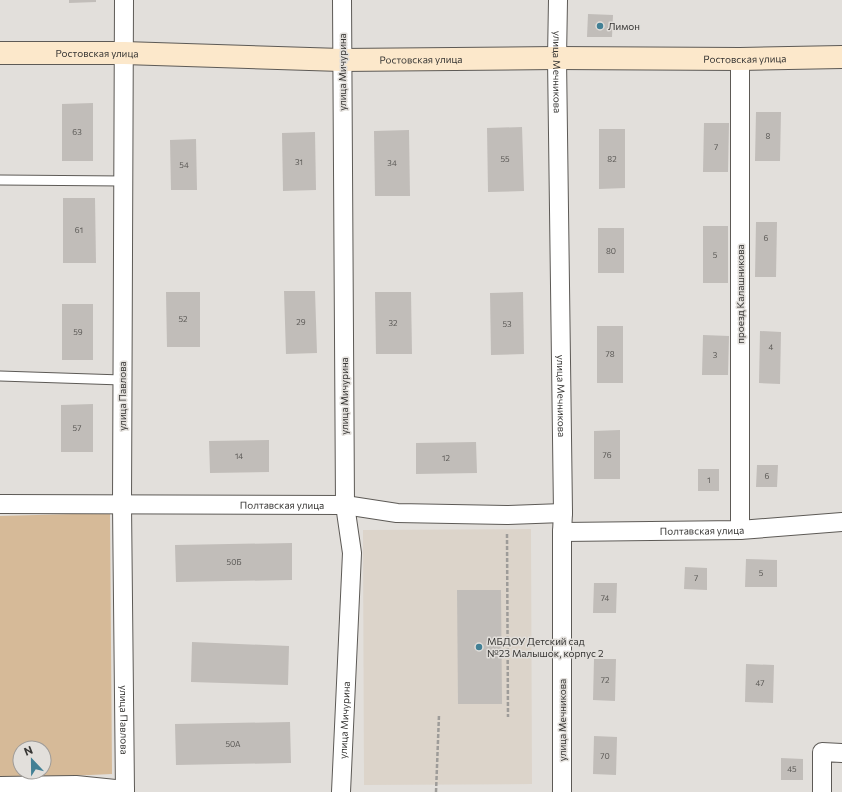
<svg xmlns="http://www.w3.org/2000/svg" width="842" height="792" viewBox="0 0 842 792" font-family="Commissioner,sans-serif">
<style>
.built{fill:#dcd4ca}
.green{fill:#d6ba98;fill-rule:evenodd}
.building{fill:#c1bdb9}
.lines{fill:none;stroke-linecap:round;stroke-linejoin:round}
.lane-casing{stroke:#5d5a56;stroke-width:11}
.street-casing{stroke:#5d5a56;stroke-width:20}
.secondary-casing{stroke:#5d5a56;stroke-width:24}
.path{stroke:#9e9c99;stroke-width:2.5;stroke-dasharray:4 2;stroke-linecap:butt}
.lane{stroke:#fff;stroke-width:9}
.street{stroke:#fff;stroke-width:18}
.secondary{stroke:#fce8cb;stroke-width:22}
.poi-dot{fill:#428095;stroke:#e2dfdb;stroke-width:1.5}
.labels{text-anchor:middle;stroke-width:3;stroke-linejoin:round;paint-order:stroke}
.number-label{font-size:8px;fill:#5a5855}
.poi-label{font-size:10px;fill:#373634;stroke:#e2dfdb;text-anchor:start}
.street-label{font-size:10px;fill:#373634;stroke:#e2dfdb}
</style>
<rect width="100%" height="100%" fill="#e2dfdb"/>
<!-- built -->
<polygon class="built" points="531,529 532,784 364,785 363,530"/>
<!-- green -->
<path class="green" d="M110,513L112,774L0,779V516ZM20,748H44V772H20Z"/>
<!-- building -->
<g class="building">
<polygon points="69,0 96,0 96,2 69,3"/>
<polygon points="588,14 613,15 612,37 587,37"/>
<polygon points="93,103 93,161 62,161 62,104"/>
<polygon points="756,112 781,112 780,161 755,161"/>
<polygon points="704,123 729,123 728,172 703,172"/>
<polygon points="522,127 524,191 488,192 487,128"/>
<polygon points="599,129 625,129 625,188 599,189"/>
<polygon points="409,130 410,196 375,196 374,131"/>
<polygon points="315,132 316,190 283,191 282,133"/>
<polygon points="196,139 197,190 171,190 170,140"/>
<polygon points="63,198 95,198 96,263 63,263"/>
<polygon points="756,222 777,222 776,277 755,277"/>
<rect x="703" y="226" width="25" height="57"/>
<rect x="598" y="228" width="26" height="45"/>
<polygon points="284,291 315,291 317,353 286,354"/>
<polygon points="166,292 200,292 200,347 167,347"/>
<polygon points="375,292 411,292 412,354 376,354"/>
<polygon points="523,292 524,354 491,355 490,293"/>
<rect x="62" y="304" width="31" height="56"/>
<rect x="597" y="326" width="26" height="57"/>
<polygon points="760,331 781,332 780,384 759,383"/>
<polygon points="703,335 729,336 728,375 702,375"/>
<polygon points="93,404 93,452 61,452 61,405"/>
<polygon points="620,430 620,479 594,479 594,431"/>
<polygon points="269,440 269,472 210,473 209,441"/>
<polygon points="476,442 477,473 416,474 416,443"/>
<polygon points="757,465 778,465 777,487 756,487"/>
<rect x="698" y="469" width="21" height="22"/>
<polygon points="292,543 292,580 176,582 175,545"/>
<polygon points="746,559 777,560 777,587 745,587"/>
<polygon points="685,567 707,568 707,590 684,589"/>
<polygon points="594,583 617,583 616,613 593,613"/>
<polygon points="457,590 501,590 502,704 458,704"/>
<polygon points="192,642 289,646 288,685 191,682"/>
<polygon points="594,659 616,659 615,701 593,700"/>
<polygon points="746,664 774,665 773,703 745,702"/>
<polygon points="290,722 291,763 176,765 175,724"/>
<polygon points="594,736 617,737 616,775 593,774"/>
<polygon points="781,758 803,759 803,780 781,780"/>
</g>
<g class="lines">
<defs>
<g id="lane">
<polyline points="0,180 123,181"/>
<polyline points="0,376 122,380"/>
</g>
<g id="street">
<path id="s1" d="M124,0L122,505L125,792"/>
<path id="s2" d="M558,0L557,58L563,513L562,532V792"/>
<polyline points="740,59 740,530"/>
<path id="s3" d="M0,504L345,505L397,513L507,515L563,513"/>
<path id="s4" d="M562,532L740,530L842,522"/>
<polyline points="0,786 76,785 125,790"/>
<path id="s5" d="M341,792L352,553L345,505L342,0"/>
<polyline points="822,792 822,752 842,753"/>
</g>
<g id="secondary">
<path id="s6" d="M0,53H124L341,60L557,58L740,59L842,57"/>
</g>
</defs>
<!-- lane casing -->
<use href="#lane" class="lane-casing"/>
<!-- street casing -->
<use href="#street" class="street-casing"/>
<!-- secondary casing -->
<use href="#secondary" class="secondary-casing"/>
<!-- path -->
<g class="path">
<polyline points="507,534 508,717"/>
<polyline points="436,792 439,715"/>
</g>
<!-- lane -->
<use href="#lane" class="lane"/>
<!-- street -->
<use href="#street" class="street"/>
<!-- secondary -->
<use href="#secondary" class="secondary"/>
</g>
<!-- markers -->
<g class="poi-dot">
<circle cx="600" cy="26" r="4"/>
<circle cx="479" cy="647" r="4"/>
</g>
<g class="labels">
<!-- number labels -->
<g class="number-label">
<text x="77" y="135">63</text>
<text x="768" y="139">8</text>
<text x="716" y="150">7</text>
<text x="505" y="162">55</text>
<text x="612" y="162">82</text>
<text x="299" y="165">31</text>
<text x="392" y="166">34</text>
<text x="184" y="168">54</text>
<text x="79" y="233">61</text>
<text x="766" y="241">6</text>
<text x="611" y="254">80</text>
<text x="715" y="258">5</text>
<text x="183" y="322">52</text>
<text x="301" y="325">29</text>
<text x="393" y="326">32</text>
<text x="507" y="327">53</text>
<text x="78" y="335">59</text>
<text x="771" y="350">4</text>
<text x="610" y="357">78</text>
<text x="715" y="358">3</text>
<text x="77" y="431">57</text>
<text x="607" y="458">76</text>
<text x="239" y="459">14</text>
<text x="446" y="461">12</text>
<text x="767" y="479">6</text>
<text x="709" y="483">1</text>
<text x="234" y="565">50Б</text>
<text x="761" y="576">5</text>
<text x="696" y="581">7</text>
<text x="605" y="601">74</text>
<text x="605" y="683">72</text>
<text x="760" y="686">47</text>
<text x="233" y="747">50А</text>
<text x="605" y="759">70</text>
<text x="792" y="772">45</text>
</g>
<!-- poi labels -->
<g class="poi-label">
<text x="608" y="30">Лимон</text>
<text x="487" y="645">МБДОУ Детский сад<tspan x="487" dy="12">№23 Малышок, корпус 2</tspan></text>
</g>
<!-- street labels -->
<g class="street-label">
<text dy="4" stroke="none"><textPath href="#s6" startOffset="97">Ростовская улица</textPath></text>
<text dy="4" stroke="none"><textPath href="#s6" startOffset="745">Ростовская улица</textPath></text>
<text dy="4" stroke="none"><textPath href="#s6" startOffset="421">Ростовская улица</textPath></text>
<text transform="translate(342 72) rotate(-90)" y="4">улица Мичурина</text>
<text dy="4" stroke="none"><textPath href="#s2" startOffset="72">улица Мечникова</textPath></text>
<text transform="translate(740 294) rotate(-90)" y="4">проезд Калашникова</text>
<text transform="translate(122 396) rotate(-90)" y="4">улица Павлова</text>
<text transform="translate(344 396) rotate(-90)" y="4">улица Мичурина</text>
<text dy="4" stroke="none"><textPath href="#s2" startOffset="396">улица Мечникова</textPath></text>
<text dy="4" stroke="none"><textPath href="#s3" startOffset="282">Полтавская улица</textPath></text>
<text dy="4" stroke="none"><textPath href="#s4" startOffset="140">Полтавская улица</textPath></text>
<text dy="4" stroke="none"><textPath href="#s1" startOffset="720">улица Павлова</textPath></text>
<text dy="4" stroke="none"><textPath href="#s5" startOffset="72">улица Мичурина</textPath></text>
<text transform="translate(562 720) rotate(-90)" y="4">улица Мечникова</text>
</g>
</g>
<!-- north arrow -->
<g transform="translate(32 760) rotate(338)"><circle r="19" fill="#e2dfdb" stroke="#9e9b98"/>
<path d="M0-3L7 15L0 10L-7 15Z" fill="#428095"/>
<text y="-6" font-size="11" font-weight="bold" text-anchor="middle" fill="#373634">N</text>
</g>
</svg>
